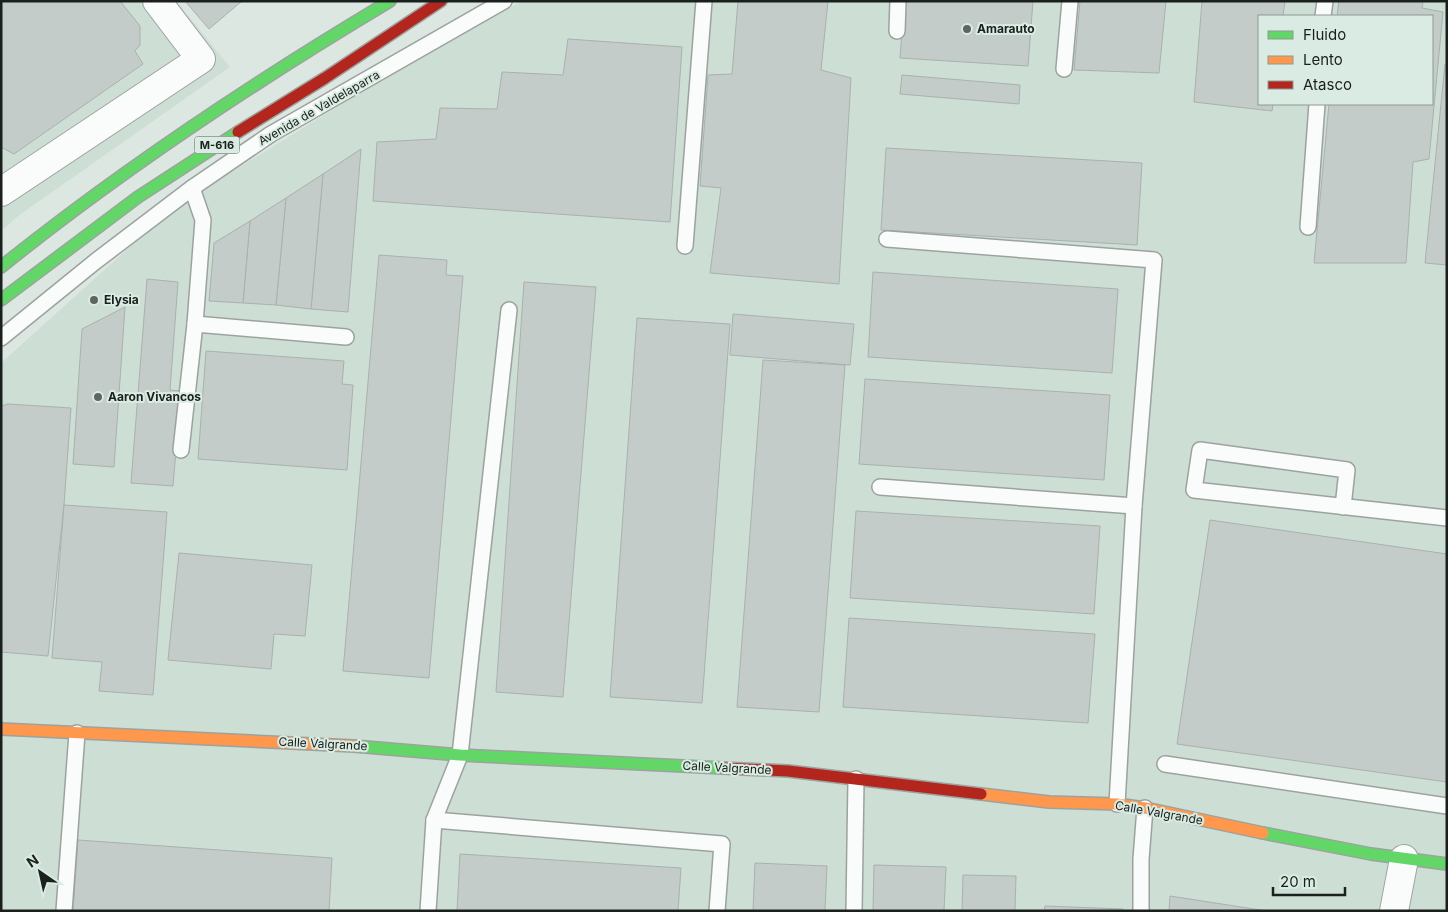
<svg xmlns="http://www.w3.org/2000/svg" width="1448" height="912" viewBox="0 0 1448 912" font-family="Inter,sans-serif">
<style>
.built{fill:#cdded5;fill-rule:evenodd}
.building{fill:#c4ccc9;stroke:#a8b1ae}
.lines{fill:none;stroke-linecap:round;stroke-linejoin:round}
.lane-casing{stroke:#9ca39f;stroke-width:18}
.street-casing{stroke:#9ca39f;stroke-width:30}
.fast-casing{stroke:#9ca39f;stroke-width:14}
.slow-casing{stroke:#9ca39f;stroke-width:14}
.jam-casing{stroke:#9ca39f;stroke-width:14}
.lane{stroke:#fafbfb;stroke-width:15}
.street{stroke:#fafbfb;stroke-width:28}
.fast{stroke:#63d668;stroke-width:11}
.slow{stroke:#ff974d;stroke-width:11}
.jam{stroke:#b3261e;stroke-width:11}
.poi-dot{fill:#5e6662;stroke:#d9ebe2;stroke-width:2}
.labels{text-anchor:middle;stroke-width:4;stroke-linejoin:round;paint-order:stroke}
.shield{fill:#d9ebe2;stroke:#535d58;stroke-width:1}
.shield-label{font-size:11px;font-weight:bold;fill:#1a201d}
.poi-label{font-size:12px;font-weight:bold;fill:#1a201d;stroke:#d9ebe2;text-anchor:start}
.street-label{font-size:12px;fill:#1a201d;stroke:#d9ebe2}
</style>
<rect width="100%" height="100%" fill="#dde7e2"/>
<!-- built -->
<g class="built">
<polygon points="1,1 176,1 230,67 18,216 1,231"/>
<path d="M523,1H1447V911H1V363L172,209L466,27ZM1259,16H1432V104H1259Z"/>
</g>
<!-- building -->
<g class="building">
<polygon points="1,1 120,1 140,26 140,45 135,51 143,64 14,154 1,147"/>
<polygon points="185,1 242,1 209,29"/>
<polygon points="738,1 828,1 821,70 851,78 839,284 710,273 721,188 700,186 708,75 732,74"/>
<polygon points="904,1 1033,1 1028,66 900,58"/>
<polygon points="1080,1 1166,1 1159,73 1074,70"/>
<polygon points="1202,1 1285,1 1283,16 1259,16 1259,104 1273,104 1272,111 1194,102"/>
<polygon points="1339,1 1423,1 1422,8 1443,12 1429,159 1413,162 1406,263 1314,263 1329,104 1432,104 1432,16 1337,16"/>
<polygon points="568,39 682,47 670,222 373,201 377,142 436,139 440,108 497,109 502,72 563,75"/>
<polygon points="1445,64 1447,64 1447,265 1425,263"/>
<polygon points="902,75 1020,85 1019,104 900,94"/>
<polygon points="886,148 1142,163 1137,245 881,230"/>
<polygon points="361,149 348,312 311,309 323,174"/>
<polygon points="323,174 311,309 276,305 286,198"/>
<polygon points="286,198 276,305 243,303 250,221"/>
<polygon points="250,221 243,303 209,301 214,243"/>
<polygon points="379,255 447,260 446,275 463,276 429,678 343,671"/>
<polygon points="873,272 1118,289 1112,373 868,357"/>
<polygon points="147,279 178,282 170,390 181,391 173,486 131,483"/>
<polygon points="524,282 596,287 563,697 496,692"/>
<polygon points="125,307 114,467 73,464 82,329"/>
<polygon points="733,314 854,324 850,365 730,355"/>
<polygon points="637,318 730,324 702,703 610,697"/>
<polygon points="206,351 344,361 342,384 353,385 347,470 198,459"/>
<polygon points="763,360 845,365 819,712 737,707"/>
<polygon points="865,379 1110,395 1104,480 859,464"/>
<polygon points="8,404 71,408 64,505 48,656 1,652 1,406"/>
<polygon points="64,505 167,512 153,695 99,691 102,662 52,658"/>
<polygon points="856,511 1100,526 1094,614 850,598"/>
<polygon points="1210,520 1447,554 1447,782 1177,744"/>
<polygon points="179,553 312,565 305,636 274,634 271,669 168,660"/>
<polygon points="849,618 1095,634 1088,723 843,707"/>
<polygon points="78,840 332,858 329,911 73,911"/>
<polygon points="460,854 681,868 678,911 457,911"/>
<polygon points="755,863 827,866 825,911 753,911"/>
<polygon points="874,865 946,867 944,911 873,911"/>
<polygon points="963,875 1016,876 1015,911 962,911"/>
<polygon points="1170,896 1267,911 1169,911"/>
<polygon points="1045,906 1123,909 1123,911 1044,911"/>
</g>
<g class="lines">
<defs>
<g id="lane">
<polyline points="1323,16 1325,1"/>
<polyline points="897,31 898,1"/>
<polyline points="1064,69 1070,1"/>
<polyline points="1308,227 1317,104"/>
<polyline points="887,239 1154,260 1134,506 1117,804"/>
<polyline points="685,246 704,1"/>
<polyline points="195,324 346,337"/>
<polyline points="1,338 96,261 192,188 271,134 504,1"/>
<polyline points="181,450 195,324 203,220 192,188"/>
<polyline points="880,487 1134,506"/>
<polyline points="1343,507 1347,470 1200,450 1194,490 1447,518"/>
<polyline points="1165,764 1447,806"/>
<polyline points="434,820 722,844 717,911"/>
<polyline points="64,911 77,733"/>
<polyline points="428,911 434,820 460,755 509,310"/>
<polyline points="854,911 856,779"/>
<polyline points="1141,911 1141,859 1145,808"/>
</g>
<g id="street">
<polyline points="1,192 201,59 157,1"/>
<polyline points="1394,911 1404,859"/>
</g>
<g id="fast">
<path d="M1,267C123,169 256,81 390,1"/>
<polyline points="1,300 138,197 238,132"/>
<polyline points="354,746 460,755 723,768"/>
<polyline points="1263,833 1371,854 1447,864"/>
</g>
<g id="slow">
<polyline points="1,729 354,746"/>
<polyline points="981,794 1049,802 1117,804 1145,808 1263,833"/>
</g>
<g id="jam">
<polyline points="238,132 325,78 441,1"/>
<polyline points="723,768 788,771 981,794"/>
</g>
</defs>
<!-- lane casing -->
<use href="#lane" class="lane-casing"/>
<!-- street casing -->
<use href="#street" class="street-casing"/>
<!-- fast casing -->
<use href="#fast" class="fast-casing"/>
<!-- slow casing -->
<use href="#slow" class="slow-casing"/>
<!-- jam casing -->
<use href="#jam" class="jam-casing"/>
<!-- lane -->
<use href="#lane" class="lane"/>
<!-- street -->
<use href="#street" class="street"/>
<!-- fast -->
<use href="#fast" class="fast"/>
<!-- slow -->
<use href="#slow" class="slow"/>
<!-- jam -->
<use href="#jam" class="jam"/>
</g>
<!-- markers -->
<g class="poi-dot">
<circle cx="967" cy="29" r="5"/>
<circle cx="94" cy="300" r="5"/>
<circle cx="98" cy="397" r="5"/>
</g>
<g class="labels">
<!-- shield labels -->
<rect class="shield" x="194.5" y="136.5" width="45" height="17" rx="4"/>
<g class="shield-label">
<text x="217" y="149">M-616</text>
</g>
<!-- poi labels -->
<g class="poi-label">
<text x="977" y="33">Amarauto</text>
<text x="104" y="304">Elysia</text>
<text x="108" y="401">Aaron Vivancos</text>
</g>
<!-- street labels -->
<g class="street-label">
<text transform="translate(319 108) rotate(-30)" y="4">Avenida de Valdelaparra</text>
<text transform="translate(323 744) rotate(3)" y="4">Calle Valgrande</text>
<text transform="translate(727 768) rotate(3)" y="4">Calle Valgrande</text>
<text transform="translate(1159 813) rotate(10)" y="4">Calle Valgrande</text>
</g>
</g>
<!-- border -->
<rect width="1448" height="912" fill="none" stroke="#1a201d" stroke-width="5"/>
<!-- legend -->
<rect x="1258" y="15" width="175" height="90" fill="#d9ebe2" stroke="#8d9a93"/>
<rect x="1268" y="31" width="25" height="8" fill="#63d668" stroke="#8d9a93"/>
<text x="1303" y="40" font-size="15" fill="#1a201d">Fluido</text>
<rect x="1268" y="56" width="25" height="8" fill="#ff974d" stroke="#8d9a93"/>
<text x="1303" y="65" font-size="15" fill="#1a201d">Lento</text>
<rect x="1268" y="81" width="25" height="8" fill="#b3261e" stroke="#8d9a93"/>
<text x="1303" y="90" font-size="15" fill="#1a201d">Atasco</text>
<!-- north arrow -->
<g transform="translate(40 872) rotate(326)" stroke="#d9ebe2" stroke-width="4" paint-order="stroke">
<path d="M0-4L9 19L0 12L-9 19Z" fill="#1a201d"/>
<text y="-8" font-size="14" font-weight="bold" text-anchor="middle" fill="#1a201d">N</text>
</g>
<!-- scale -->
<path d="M1273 887v8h72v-8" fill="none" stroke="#1a201d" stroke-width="2.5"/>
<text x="1280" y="887" font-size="15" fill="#1a201d" stroke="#d9ebe2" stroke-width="4" paint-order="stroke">20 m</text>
</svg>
